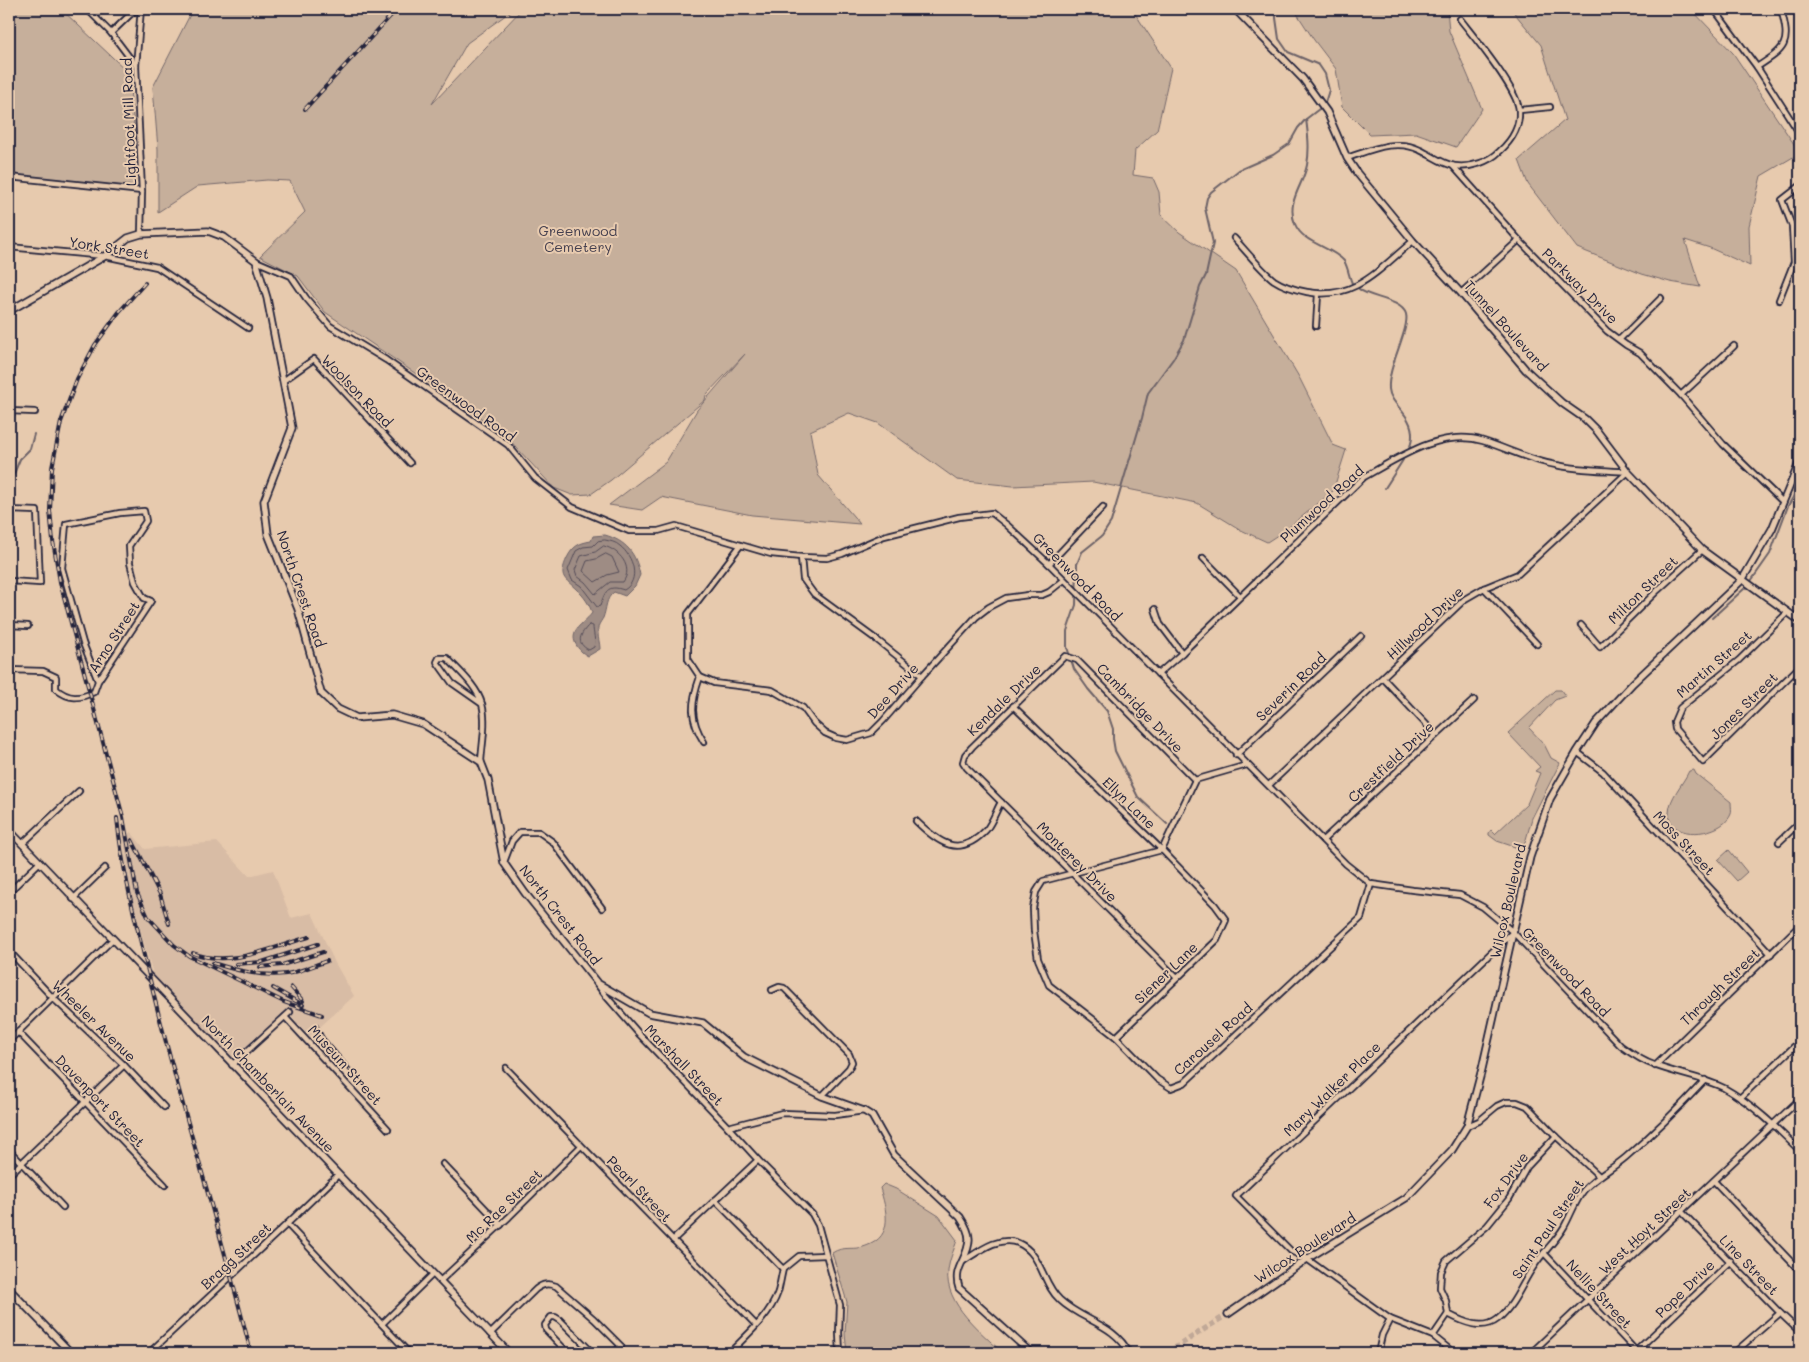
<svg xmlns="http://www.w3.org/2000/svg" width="1809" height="1362" viewBox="0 0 1809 1362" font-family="Mali,sans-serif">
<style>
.built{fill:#d8bca5}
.green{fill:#c6af9b;stroke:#74686b}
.water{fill:#9e8c84;stroke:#6c6267}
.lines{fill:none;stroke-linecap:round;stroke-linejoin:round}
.shore{stroke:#544c58;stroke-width:1}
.stream{stroke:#6c6267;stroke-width:2}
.secondary-tunnel{stroke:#c0a897;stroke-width:5.5;stroke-dasharray:5.5 3;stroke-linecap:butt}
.street-casing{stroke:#22223b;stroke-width:8}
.secondary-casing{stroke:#22223b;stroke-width:9}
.street{stroke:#e7caae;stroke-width:4.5}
.secondary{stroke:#e7caae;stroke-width:5.5}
.rail-casing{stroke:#22223b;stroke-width:4}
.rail{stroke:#e7caae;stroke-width:2;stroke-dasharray:5.5;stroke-linecap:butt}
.labels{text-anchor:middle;stroke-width:4;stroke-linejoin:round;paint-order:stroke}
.street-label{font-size:14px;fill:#22223b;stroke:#e7caae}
.park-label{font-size:14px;fill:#433e4e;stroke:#e7caae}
</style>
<rect width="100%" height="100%" fill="#e7caae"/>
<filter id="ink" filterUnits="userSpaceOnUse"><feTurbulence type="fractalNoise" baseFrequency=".02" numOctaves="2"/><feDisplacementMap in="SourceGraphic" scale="10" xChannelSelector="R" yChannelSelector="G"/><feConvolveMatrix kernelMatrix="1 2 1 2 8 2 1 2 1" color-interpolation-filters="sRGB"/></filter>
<g filter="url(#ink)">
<!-- built -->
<polygon class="built" points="131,832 145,849 217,842 249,876 273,870 291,918 312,913 335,963 354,996 310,1036 287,1012 233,1061 153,974 135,912 127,867 123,836"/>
<!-- green -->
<g class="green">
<polygon points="9,9 61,9 128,72 141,189 9,176"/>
<polygon points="193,9 514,9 467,43 432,104 522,9 1132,9 1171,68 1157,130 1135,150 1133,175 1153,178 1159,192 1161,215 1179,232 1236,271 1299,377 1333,445 1346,450 1333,491 1287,529 1267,542 1241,530 1197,503 1093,482 1013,486 957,480 878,423 849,413 810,431 818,475 860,524 752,515 661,497 642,510 609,505 666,462 697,410 745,354 706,395 705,400 611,480 591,494 572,495 554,488 503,433 325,312 298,276 260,256 305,212 290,181 267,180 198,186 158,212 158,149 153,87"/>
<polygon points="1294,9 1447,9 1449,31 1482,109 1456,147 1416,133 1370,135 1342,107 1336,69 1314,40"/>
<polygon points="1511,9 1691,9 1733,53 1800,153 1761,176 1749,226 1750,266 1710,248 1685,240 1700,287 1670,282 1642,274 1577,248 1528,184 1519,160 1565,120 1541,45"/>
<polygon points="1555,690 1561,690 1565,696 1555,700 1529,728 1544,744 1551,758 1560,763 1532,818 1525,843 1518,848 1497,841 1489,835 1489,833 1491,830 1495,834 1527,804 1540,773 1535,771 1540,767 1508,733"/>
<path d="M1694,770L1696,774L1731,802C1731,806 1732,811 1731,814C1723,836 1668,842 1669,813C1669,798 1683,784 1689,771Z"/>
<polygon points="1729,850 1747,872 1737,881 1718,860"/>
<path d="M884,1184L896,1189L939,1216L957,1240C954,1250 949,1260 948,1271C944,1304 982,1333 1003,1353H847L845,1334L847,1302L832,1253C844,1245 854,1251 866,1246C895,1236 886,1209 880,1188Z"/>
</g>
<!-- water -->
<path class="water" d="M605,535C626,541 636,553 640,575L635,586L625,596L614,592C605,599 607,608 603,618C600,623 597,626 598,633C598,639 600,643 600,649L588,656C580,652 571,642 575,632C577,626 588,619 592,613C590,605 584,596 577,590C565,578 558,578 567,558C573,546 579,543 591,541L593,536Z"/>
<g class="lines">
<!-- shore -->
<g class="shore">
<path d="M605,540C610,541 616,542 620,546C633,556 641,580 624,590C607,584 605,592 600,606L597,607L581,586L572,580L568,570L576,551L583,547L593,546L598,541Z"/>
<path d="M604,546C619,550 634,567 623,582H610L595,594L585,582L577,576L575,570L581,556L595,552Z"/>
<polygon points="606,554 612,557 619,572 607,575 595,582 583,571 587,561 596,559"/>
<path d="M589,625L593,626C593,633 596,640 594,647L589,650C575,643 580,634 589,625Z"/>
</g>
<!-- stream -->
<g class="stream">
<polyline points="1276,9 1276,18 1279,39 1288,52 1319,65 1325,74 1329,90 1324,106"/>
<path d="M1306,119C1308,134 1310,149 1307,165C1303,186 1286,201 1295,224C1303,244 1331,246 1344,261C1348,267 1349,277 1352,283"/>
<path d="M1359,289C1369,298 1401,299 1406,314C1410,329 1387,368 1389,389C1390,405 1413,414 1412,436C1412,441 1410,447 1408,451"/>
<polyline points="9,486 20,459 30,449 34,434"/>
<polyline points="1385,488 1403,460"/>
<polyline points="1751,581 1770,554 1788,506 1800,485"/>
<polyline points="1712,618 1745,588"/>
<polyline points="1167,824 1138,797 1115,751 1113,739 1113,729 1107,711 1088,689 1074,669 1067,647 1067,631 1076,605 1077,564 1082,552 1102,536 1111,522 1142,418 1148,393 1173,359 1184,340 1200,287 1206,275 1213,243 1205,208 1207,198 1211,192 1239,170 1273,155 1289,144 1298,128 1306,119 1319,109"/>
</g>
<!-- secondary-tunnel -->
<polyline class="secondary-tunnel" points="1167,1353 1228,1314"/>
<defs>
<g id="street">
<polyline points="87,9 111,33 136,66"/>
<polyline points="1714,9 1757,67 1800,134"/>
<polyline points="111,33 136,9"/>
<path d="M1757,67C1786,48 1791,45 1781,9"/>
<polyline points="1520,110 1550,107"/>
<path d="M1347,158C1371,150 1396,138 1420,150C1431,155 1444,165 1455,166C1471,168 1489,162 1500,151C1511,141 1520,127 1519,111C1519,91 1474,37 1460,19"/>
<polyline points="1453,166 1519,240 1607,331 1626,345 1640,353 1681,395 1723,444 1782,501"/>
<polyline points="9,177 142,191"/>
<polyline points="141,234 142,191 136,66 141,9"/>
<path d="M1234,238C1245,250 1262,271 1274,280C1283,286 1297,290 1307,292C1355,301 1379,269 1413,241"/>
<polyline points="9,247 105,256 157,267 248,328"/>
<path d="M256,261L291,276L306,298L330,326L386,360L508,445L535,478L572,507L629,531H658L676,526L771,554L801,557L827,558L842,554L884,536L959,517L992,513L1007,525L1049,564L1346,864L1371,884L1413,890L1460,895L1483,907L1513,932L1621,1046C1632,1054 1642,1061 1654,1065C1677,1074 1702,1077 1724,1088C1753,1104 1777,1128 1800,1151"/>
<polyline points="1461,293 1519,240"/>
<polyline points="1779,300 1794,262 1792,226 1782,200 1800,186"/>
<polyline points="1316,326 1318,294"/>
<polyline points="1620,339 1661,298"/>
<polyline points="283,381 314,359 410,463"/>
<polyline points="1681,395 1734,346"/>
<polyline points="9,411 35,412"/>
<polyline points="9,510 37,511 40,583 9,581"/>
<polyline points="740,546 688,614 688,659 700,677 714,683 772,690 803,708 814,723 825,733 836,738 847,740 871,733 883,721 922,676 976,617 989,607 1006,598 1028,595 1042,595 1049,592 1064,580"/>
<polyline points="801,557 803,579 814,594 877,640 922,676"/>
<polyline points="1203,558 1240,596"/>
<polyline points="1049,564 1103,507"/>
<polyline points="1484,588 1537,644"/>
<polyline points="1155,609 1160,624 1182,653"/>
<polyline points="1788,612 1739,660 1680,708 1674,722 1675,729 1703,762 1800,666"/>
<polyline points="9,625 28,626"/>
<polyline points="1581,625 1600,647 1658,590 1702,550"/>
<path d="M9,670L43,671L56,677V689C69,700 80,699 94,692L98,681L151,601L144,598L135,582L130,563L129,546L146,521L144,511L120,513L66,524L62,568L83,643L98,681"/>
<path d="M1158,674L1182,653L1364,477C1398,458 1442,428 1483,441C1506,448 1531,461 1556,465C1579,470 1604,470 1628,472"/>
<path d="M700,677C691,702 689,719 704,742"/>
<polyline points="1383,678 1436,735"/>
<polyline points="1013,706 1162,850 1215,905 1226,920 1217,940 1116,1037"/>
<polyline points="1577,752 1603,772 1771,954"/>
<polyline points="1236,755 1361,636"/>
<path d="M481,762C482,744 487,722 482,704C477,686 459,671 447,658H439L437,662L452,683L482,704"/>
<polyline points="1247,765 1195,780 1162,850 1043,881 1036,892 1033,908 1034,931 1038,959 1049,985 1116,1037 1157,1079 1171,1088 1184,1083 1361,918 1371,884"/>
<polyline points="1269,785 1465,599 1484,588 1518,574 1628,472"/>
<path d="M916,821C939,843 959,859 986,830C992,823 996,811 1001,802"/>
<polyline points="1323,840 1474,700"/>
<polyline points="1779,842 1800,822"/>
<polyline points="22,844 79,791"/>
<polyline points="504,862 512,841 520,832 539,832 553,842 602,908"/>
<polyline points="9,892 40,862"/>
<polyline points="73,899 105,868"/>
<polyline points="9,951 53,998 124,1065 164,1107"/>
<polyline points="1177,978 967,768 963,762 965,755 972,747 1065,656 1077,660 1195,780"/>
<polyline points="597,984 606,996 640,1035 728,1127 758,1160 812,1214 818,1225 840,1305 839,1333 840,1353"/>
<polyline points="772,990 779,987 784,988 849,1054 852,1062 849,1068 822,1096"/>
<polyline points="285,1017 388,1129"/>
<polyline points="18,1032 165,1185"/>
<polyline points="9,1041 112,940"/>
<polyline points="232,1065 290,1012"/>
<polyline points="1655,1066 1800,925"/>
<polyline points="506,1068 756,1325"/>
<polyline points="1740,1098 1800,1041"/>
<polyline points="1467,1126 1479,1121 1497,1106 1506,1102 1517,1102 1527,1106 1556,1136 1599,1176"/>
<polyline points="728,1127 782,1113 835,1115 864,1111"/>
<polyline points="9,1150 63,1207"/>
<polyline points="443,1164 501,1225"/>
<polyline points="9,1175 124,1065"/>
<polyline points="1714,1181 1800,1271"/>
<polyline points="715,1200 783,1269"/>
<polyline points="1682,1212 1780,1313 1800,1332"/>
<polyline points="287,1224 409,1353"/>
<polyline points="673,1240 758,1160"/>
<polyline points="1544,1253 1636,1351"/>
<path d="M962,1262C978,1252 998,1235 1018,1243C1042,1253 1042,1284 1060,1300C1082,1321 1115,1324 1129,1353"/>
<polyline points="440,1281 509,1217 581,1146"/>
<path d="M1448,1314C1463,1322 1483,1331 1498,1319C1515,1305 1522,1283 1534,1266C1543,1252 1556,1241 1564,1227C1571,1215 1575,1201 1584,1190C1597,1176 1612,1169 1626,1157C1654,1133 1680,1107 1705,1080"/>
<polyline points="382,1324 433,1274"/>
<path d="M490,1334L536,1289C543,1284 547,1283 556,1286L594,1319L621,1346L614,1353"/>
<polyline points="1433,1336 1448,1314 1446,1301 1440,1288 1441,1272 1446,1261 1487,1226 1509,1199 1527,1167 1556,1136"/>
<polyline points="149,1353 287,1224 338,1175"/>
<polyline points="568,1353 546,1330 545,1325 551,1317 555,1317 560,1320 593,1353"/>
<path d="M729,1353C746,1336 770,1316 778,1292C780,1285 781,1277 783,1269L799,1256L826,1255"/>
<polyline points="1378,1353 1382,1335 1390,1319"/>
<polyline points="1454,1353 1433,1336 1390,1319 1307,1259 1291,1251 1236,1196 1512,933"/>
<polyline points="1531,1353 1800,1099"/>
<polyline points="1634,1353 1731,1261"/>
<polyline points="1734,1353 1780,1313"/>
</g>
<g id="secondary">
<polyline points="1235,9 1303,79 1327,112 1347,158 1357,173 1413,241 1461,293 1526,370 1562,403 1585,419 1597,431 1628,472 1702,550 1800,621"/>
<path d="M9,311L105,256L128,238L141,234L208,231L224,237L256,261L267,298L292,428L264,501L268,534L298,609L321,693L338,709L357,718L392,715L423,724L481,762L488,780L504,863L525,893L597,983L649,1013L703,1023L744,1057L822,1096L864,1111L872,1116L894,1155L960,1217C964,1223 969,1231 969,1239C969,1259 952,1267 959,1288L1031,1353"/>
<polyline points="9,830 509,1353"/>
<polyline points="9,1289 71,1353"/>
<polyline points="1228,1314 1307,1259 1406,1198 1452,1150 1467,1126 1482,1069 1530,857 1550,799 1577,752 1596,723 1633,683 1742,580 1772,529 1800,461"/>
</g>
</defs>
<!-- street casing -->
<use href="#street" class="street-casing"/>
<!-- secondary casing -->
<use href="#secondary" class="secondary-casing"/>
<!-- street -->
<use href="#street" class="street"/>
<!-- secondary -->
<use href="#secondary" class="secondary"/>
<defs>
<g id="rail">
<polyline points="305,109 397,9"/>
<polyline points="145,283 119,312 95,345 77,379 61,422 52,468 50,510 53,541 60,582 123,817 137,893 148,917 174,945 189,956 284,1002 322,1015"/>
<path d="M117,818C123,877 139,934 153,992C183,1113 221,1232 251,1353"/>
<polyline points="132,840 160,894 169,924"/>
<path d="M193,953C230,968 273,947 309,937"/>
<path d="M213,963C234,970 263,977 286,974C300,972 314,965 327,961"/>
<polyline points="236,964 262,962 318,944"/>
<polyline points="260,967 282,965 323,952"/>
<polyline points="291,987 303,1001"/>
<polyline points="273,988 303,1005"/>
<polyline points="316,1025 323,1038 351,1071"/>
</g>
</defs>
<!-- rail casing -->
<use href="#rail" class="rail-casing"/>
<!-- rail -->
<use href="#rail" class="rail"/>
</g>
</g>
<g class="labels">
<!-- street labels -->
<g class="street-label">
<text transform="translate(129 122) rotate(-92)" y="5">Lightfoot Mill Road</text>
<text transform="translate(109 248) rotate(9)" y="5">York Street</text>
<text transform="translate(1580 286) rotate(45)" y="5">Parkway Drive</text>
<text transform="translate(1506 326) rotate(48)" y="5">Tunnel Boulevard</text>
<text transform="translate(357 391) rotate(46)" y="5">Woolson Road</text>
<text transform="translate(466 404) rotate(36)" y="5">Greenwood Road</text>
<text transform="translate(1322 504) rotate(-42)" y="5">Plumwood Road</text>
<text transform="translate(1077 577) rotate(45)" y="5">Greenwood Road</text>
<text transform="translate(301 589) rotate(71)" y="5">North Crest Road</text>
<text transform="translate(1643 590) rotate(-44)" y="5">Milton Street</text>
<text transform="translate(1425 623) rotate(-43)" y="5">Hillwood Drive</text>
<text transform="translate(114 637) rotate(-57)" y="5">Arno Street</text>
<text transform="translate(1714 664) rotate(-41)" y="5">Martin Street</text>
<text transform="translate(1291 687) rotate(-44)" y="5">Severin Road</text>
<text transform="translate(893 691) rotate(-48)" y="5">Dee Drive</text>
<text transform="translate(1004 700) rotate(-44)" y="5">Kendale Drive</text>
<text transform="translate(1744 706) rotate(-45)" y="5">Jones Street</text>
<text transform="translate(1140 708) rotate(46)" y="5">Cambridge Drive</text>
<text transform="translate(1391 762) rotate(-43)" y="5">Crestfield Drive</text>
<text transform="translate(1129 803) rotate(44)" y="5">Ellyn Lane</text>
<text transform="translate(1684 843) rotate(47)" y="5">Moss Street</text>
<text transform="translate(1077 862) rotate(45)" y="5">Monterey Drive</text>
<text transform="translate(1508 901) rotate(-77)" y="5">Wilcox Boulevard</text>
<text transform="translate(560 915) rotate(52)" y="5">North Crest Road</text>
<text transform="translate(1566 972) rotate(46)" y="5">Greenwood Road</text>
<text transform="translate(1166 973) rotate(-44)" y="5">Siener Lane</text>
<text transform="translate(1720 987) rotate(-44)" y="5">Through Street</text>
<text transform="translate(94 1021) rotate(44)" y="5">Wheeler Avenue</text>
<text transform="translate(1213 1039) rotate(-42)" y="5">Carousel Road</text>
<text transform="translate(345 1065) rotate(48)" y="5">Museum Street</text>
<text transform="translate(684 1065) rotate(46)" y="5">Marshall Street</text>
<text transform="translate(268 1084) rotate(46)" y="5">North Chamberlain Avenue</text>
<text transform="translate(1332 1089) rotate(-44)" y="5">Mary Walker Place</text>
<text transform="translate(100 1101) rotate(46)" y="5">Davenport Street</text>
<text transform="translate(1506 1180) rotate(-54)" y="5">Fox Drive</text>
<text transform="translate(639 1189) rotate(46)" y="5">Pearl Street</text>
<text transform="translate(504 1206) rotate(-44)" y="5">Mc Rae Street</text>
<text transform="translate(1548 1229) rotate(-56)" y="5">Saint Paul Street</text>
<text transform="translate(1645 1231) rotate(-43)" y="5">West Hoyt Street</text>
<text transform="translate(1305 1248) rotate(-33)" y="5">Wilcox Boulevard</text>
<text transform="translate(236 1256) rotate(-43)" y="5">Bragg Street</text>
<text transform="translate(1749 1265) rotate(46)" y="5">Line Street</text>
<text transform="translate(1685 1289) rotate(-44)" y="5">Pope Drive</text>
<text transform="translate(1599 1294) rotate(47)" y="5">Nellie Street</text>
</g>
<!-- park labels -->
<g class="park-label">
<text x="578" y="236">Greenwood<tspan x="578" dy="16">Cemetery</tspan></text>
</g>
</g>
<!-- margin -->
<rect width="1809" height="1362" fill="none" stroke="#e7caae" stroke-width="30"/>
<rect x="15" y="15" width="1779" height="1332" fill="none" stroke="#22223b" stroke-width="2" filter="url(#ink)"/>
</svg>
